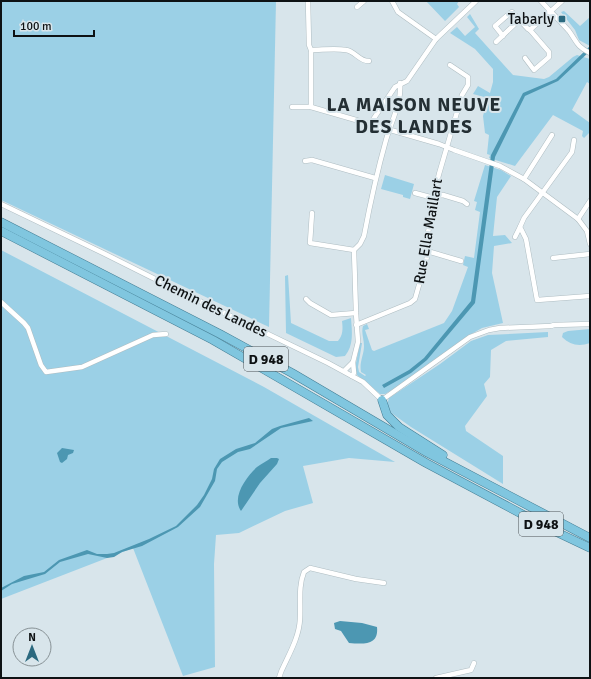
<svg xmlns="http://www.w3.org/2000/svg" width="591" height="679" viewBox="0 0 591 679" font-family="Signika,sans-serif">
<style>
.green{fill:#9bd0e6}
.water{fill:#4c97b2}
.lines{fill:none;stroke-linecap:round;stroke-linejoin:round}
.minor-casing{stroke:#afbdc2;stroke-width:5.5}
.trunk-casing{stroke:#437d93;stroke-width:9}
.minor{stroke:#fff;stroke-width:4.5}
.trunk{stroke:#80c6df;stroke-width:8}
.poi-dot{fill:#2b697f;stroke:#d8e5eb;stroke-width:1.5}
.labels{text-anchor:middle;stroke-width:4;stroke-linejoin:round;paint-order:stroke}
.shield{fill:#d8e5eb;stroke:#4b5154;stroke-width:1}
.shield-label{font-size:14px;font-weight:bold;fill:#0e1214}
.poi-label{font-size:15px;fill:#0e1214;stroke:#d8e5eb;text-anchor:end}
.street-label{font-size:15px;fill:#0e1214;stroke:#d8e5eb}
.district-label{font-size:19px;font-weight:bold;letter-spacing:1px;fill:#242f34;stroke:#d8e5eb}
</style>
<rect width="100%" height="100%" fill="#d8e5eb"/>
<!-- green -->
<g class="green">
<polygon points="1,1 276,1 269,327 1,200"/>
<polygon points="426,1 459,1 457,4 459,7 445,21"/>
<polygon points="564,11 580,26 590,17 590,46 579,40 575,30 561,12"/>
<polygon points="470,14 479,29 475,33 513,75 544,79 549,77 573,57 577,55 590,59 589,64 590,65 590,84 587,82 572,110 590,123 590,132 584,138 582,136 583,131 553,115 515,166 489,158 490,155 487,154 489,135 485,133 483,116 488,98 473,94 478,86 490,93 493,82 493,69 475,49 450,33 457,27 465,36 475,27 467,17"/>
<path d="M485,165L501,170L511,176L497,197L493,236L505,235L512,243L494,246L492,273L503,323L482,328L468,336L394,389L385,394H380L357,375L355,368L360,343H362L358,367L359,372L365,376L366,375L361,372C359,362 364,355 364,346C364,339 361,333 363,326L367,324L369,329L365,330L372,350L374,351L444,323L452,311L468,267L463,265L465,256L474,258L480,212L475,210L477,202L474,201Z"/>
<polygon points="385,175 414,184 410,199 403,197 403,195 381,189"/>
<polygon points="1,250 264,387 395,462 349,458 303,466 313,503 285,511 239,533 216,535 214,564 215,667 183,676 133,548 1,599"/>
<path d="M288,275L291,323L329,341H338C343,335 343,329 342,321L351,318C352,332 354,345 345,356L336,357L286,333L285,276Z"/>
<path d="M590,329V343C579,347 570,345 562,337L563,333L568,331Z"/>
<polygon points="548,332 548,337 506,341 491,350 490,377 484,384 487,396 465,426 466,431 503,456 503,484 411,427 390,412 387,405 389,398 440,364 471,341 488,335"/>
</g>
<!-- water -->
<g class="water">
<polygon points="590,46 590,51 558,81 525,96 495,157 475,303 427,360 411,373 384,388 382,385 409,370 424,358 471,301 491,155 523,93 556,79"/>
<polygon points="309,418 313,421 281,428 250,449 238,452 222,462 217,469 215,481 200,507 178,527 142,546 122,552 114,557 107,558 88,554 60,562 45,574 12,584 1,591 1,588 3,587 24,576 44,572 59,560 87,550 97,554 107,554 114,553 149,539 176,526 197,505 204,495 212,479 214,469 220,459 236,449 255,443 272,429 280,426"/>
<polygon points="62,448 74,450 73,453 68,455 67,459 62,463 60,462 57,453"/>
<path d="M271,458H277L279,459L277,464L260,483L241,511C231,497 247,476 257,467C261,464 267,461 271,458Z"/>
<path d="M340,621L362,623L377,627C379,646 363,644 349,643L341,631L335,629L334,623Z"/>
</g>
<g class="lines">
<defs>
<g id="minor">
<polyline points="308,1 309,45 311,50 311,107"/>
<polyline points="392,1 398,12 436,39"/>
<path d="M541,1C550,11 560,21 569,31C577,42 576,46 590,53"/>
<polyline points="357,7 364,1"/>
<polyline points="503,36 495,26 510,13 512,12 528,29 530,30 562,1"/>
<polyline points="496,42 519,20"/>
<path d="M311,50C322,50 335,48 346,50C355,51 360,62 369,61"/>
<polyline points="525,58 534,70 549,57 549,52 530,30"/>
<polyline points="292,107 311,107 439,144 454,150 500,166 524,179 578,219 587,231 590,244"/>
<polyline points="370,124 395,87 407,81 436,39 476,1"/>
<polyline points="574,140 572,152 524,218 520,227 526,239 537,300 590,296"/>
<polyline points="305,161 312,160 375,178"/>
<polyline points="524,179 552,135"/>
<polyline points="415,193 430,197 443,195 463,201 467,204"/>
<polyline points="1,204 103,253 179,291 328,363 363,382 382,400 470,337 489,330 500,328 551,326 554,325 590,324"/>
<polyline points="312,213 310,243 354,250"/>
<polyline points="578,219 590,201"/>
<polyline points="515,237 520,227"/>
<polyline points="427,251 461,261"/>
<polyline points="553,258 590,254"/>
<polyline points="306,299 310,303 331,315 356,313"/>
<polyline points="1,302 24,323 28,328 41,365 46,372 82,367 153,335 166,334"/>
<polyline points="356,325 410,303 415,299 427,257 425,243 438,195 435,190 439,174 462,95 468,85 468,77 450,65"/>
<polyline points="344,371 353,362"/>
<path d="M352,376L354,373L353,362L358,342L356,313L354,250L360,244L364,236C370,204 377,172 386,140C391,122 402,102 400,83"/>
<path d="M279,678L281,672C289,654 299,638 300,619C301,602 298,587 304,572L310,568L356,579L384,583"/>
<polyline points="436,678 471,670 474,663"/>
</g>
<g id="trunk">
<polyline points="1,222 220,334 292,373 428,453 590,538"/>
<polyline points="1,231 213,340 426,463 550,529 590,548"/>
<polyline points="382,400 387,415 399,427 443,455"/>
</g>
</defs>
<!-- minor casing -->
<use href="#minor" class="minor-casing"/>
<!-- trunk casing -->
<use href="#trunk" class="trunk-casing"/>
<!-- minor -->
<use href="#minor" class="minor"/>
<!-- trunk -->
<use href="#trunk" class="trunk"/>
</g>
<!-- markers -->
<rect class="poi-dot" x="558" y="15" width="8" height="8" rx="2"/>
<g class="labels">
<!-- shield labels -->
<g class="shield">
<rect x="244" y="347" width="44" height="24" rx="3"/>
<rect x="519" y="512" width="44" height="24" rx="3"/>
</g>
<g class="shield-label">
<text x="266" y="364">D 948</text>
<text x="541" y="529">D 948</text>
</g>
<!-- poi labels -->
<g class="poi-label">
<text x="554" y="24">Tabarly</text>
</g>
<!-- street labels -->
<g class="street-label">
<text transform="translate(428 231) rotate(-80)" y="5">Rue Ella Maillart</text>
<text transform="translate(211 306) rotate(26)" y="5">Chemin des Landes</text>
</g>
<!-- district labels -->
<g class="district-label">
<text x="414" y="111">LA MAISON NEUVE<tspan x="414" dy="22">DES LANDES</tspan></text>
</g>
</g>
<!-- border -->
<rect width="591" height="679" fill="none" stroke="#0e1214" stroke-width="4"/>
<!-- north arrow -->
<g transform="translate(32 647)"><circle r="19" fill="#d8e5eb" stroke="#879195"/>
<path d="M0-3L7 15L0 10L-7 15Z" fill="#2b697f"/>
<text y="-6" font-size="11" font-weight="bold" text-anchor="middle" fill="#0e1214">N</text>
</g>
<!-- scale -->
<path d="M14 30v6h80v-6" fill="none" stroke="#0e1214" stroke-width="2"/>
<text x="20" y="30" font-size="12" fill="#0e1214" stroke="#d8e5eb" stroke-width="3" paint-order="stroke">100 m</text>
</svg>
